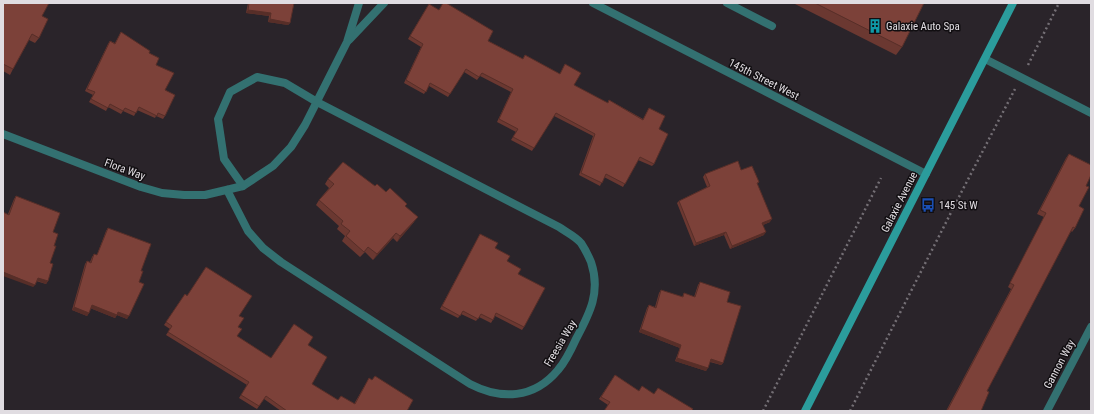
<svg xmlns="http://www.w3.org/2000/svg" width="1094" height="414" viewBox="0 0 1094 414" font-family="'Roboto Condensed',sans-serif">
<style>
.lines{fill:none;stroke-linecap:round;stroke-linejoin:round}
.path{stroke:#746f75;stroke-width:2.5;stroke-dasharray:2 3;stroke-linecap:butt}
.lane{stroke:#337171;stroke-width:8}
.street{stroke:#337171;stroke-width:8}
.secondary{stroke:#2b9c9c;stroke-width:8}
.wall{fill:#6b3831}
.shaded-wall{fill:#572e28}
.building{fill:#7c4139;stroke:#572e28}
.labels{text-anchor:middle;stroke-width:3;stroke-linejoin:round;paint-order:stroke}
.poi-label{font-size:11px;fill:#e0dce1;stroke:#110e11;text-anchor:start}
.street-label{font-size:11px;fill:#e0dce1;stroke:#110e11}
</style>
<rect width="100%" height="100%" fill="#2a242a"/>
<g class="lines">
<!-- path -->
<g class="path">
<polyline points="1028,65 1059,3"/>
<polyline points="763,411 881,178"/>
<polyline points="850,411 962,191 1015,89"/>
</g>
<!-- lane -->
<polyline class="lane" points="727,3 772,26"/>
<!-- street -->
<g class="street">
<polyline points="593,3 926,174"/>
<polyline points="349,40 384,3"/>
<polyline points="985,59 1091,113"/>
<polyline points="3,134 141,187 162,193 184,195 205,195 243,186 273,166 291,147 305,125 347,42 359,3"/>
<path d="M227,190L248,231L263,248L281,262L470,384C501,400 534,399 558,370C566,361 571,350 576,339C590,313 601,292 591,262C588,255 585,249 581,243C575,236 566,232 559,227L317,102L285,83L257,77L230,92L218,119L224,159L243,186"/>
<polyline points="1047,411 1091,327"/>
</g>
<!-- secondary -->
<polyline class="secondary" points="805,411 1013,3"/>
</g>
<!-- wall -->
<g class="wall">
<polygon points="3,3 42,16 39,38 35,43 29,40 13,69 10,75 3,71"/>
<polygon points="248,3 294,3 290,23 288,25 268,22 269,16 246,13"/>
<polygon points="793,3 924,3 902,47 896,55"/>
<polygon points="427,7 439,10 488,41 523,59 525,55 560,74 565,64 574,85 607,103 609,100 643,119 649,108 659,129 654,164 652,166 638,160 623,187 604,177 600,186 579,175 593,136 554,116 532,151 511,140 516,132 497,122 511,92 480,76 477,80 464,72 448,97 429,86 424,94 404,83 421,47 408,39"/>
<polygon points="121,32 149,53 156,65 165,90 165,116 163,119 156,116 155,118 137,110 134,116 123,111 121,114 108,107 106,111 89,102 93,95 85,91 108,44 110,41 115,43"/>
<polygon points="1069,154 1086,186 1079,206 1075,228 1072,232 1071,231 987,391 981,411 946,411 1011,289 1008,287 1044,217 1037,214 1066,158"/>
<polygon points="741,170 759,182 757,184 770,222 763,225 764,235 730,249 724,235 694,246 677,203 679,201 707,187 703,177 705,174"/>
<polygon points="328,179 375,186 386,192 414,222 397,242 393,238 373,260 365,252 360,257 342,241 345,236 337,229 339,226 316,205 319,200 329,188 325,184"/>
<polygon points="16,196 53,232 54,246 50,263 48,281 46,284 36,281 33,287 8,214 14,199"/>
<polygon points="108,228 141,271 139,282 127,319 117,315 115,318 90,308 89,313 87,316 72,310 85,264 87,261 90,262 92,257 94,254 97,255 106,231"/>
<polygon points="480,234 495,248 518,274 524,327 522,330 495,316 491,323 479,317 476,321 461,314 458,318 440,309"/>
<polygon points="700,282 727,302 723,363 721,365 710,362 706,371 675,361 680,348 639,332 647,308 649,305 655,307 659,293 661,290 682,297 684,293 694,297 698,285"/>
<polygon points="185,294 187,295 239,316 237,336 271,358 308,345 312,384 338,400 354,404 369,378 407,411 281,411 264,399 257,409 239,398 247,385 166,335 170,329 164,325"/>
<polygon points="615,375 639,391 654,394 693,409 608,405 599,399"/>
</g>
<!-- shaded-wall -->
<g class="shaded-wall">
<polygon points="248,10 271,13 269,16 246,13"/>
<polygon points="270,19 290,23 288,25 268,22"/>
<polygon points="418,217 414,222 397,242 400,236"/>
<polygon points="772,219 770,222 760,226 762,223"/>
<polygon points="726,232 724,235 694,246 696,243"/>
<polygon points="766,232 764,235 730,249 732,246"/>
<polygon points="396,233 393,238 373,260 377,254"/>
<polygon points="3,272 35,285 33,287 3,276"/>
<polygon points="38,278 48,281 46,284 36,280"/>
<polygon points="92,305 118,312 129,316 127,319 117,315 115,318 90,308"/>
<polygon points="74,307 89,313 87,316 72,310"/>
<polygon points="641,329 681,345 680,348 639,332"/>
<polygon points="677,358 708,368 706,371 675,361"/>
<polygon points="711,359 723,363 721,365 709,361"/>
</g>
<!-- building -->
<g class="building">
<polygon points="3,3 49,3 42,16 48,19 39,38 32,34 13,69 3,64"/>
<polygon points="249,3 294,3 290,23 270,19 271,13 248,10"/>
<polygon points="443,3 446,3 493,31 488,41 523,59 525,55 560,74 565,64 581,73 574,85 608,103 609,100 643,120 649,108 665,116 659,129 668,134 654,164 640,157 625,184 606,174 602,183 581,173 595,134 556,113 534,148 513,137 518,129 499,119 513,89 482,73 479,77 466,69 450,94 430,83 426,92 406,80 423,44 410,36 429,4 439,10"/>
<polygon points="815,3 924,3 902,47"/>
<polygon points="121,32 150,51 149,53 159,58 156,65 174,73 165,90 175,95 165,116 158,113 157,116 139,107 136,113 125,108 123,111 110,104 108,108 91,99 95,92 87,89 110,41 115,44"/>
<polygon points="1069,154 1091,165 1091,175 1086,186 1089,187 1079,206 1084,209 1075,228 1073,227 987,391 989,392 981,411 947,411 1014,285 1010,283 1046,213 1040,210"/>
<polygon points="738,161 741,170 752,166 759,182 757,183 772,219 762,223 766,232 732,246 726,232 696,243 679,201 710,186 705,174"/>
<polygon points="343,162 375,186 377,184 386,192 390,188 407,204 405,206 418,217 400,236 396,233 377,254 368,247 364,252 346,236 350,231 341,224 343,221 319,200 334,184 328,179"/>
<polygon points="16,196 60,213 53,232 58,234 54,246 56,246 50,263 53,264 48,281 38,278 35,285 3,272 3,212 9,215"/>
<polygon points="108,228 151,244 141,271 143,271 139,282 144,284 129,316 118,312 117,315 92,305 89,313 74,307 87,261 91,263 94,254 97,255"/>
<polygon points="480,234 498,243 495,248 510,256 507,261 521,269 518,274 545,288 524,327 496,313 493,320 481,314 478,319 463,311 460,316 442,306"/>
<polygon points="206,267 252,296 239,316 244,318 238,327 242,329 237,336 271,358 294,324 313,337 308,345 327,357 312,384 338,400 341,396 355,404 369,378 372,380 375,376 413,400 407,411 287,411 266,396 259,406 241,395 249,382 168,332 172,326 166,322 185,294 187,296"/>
<polygon points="700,282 730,292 727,302 741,306 723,363 711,359 708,368 677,358 681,345 641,329 649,305 656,308 661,290 683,297 684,293 695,297"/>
<polygon points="615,375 639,391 642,386 654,394 658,388 693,409 691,411 604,411 610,402 601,397"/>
</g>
<!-- icons -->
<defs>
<symbol id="building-bare" viewBox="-9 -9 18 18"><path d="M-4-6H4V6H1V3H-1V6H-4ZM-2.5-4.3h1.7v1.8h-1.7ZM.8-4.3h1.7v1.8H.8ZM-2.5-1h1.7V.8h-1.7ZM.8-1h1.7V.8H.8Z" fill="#0f9aa8" stroke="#110e11" stroke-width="2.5" paint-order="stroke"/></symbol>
<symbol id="bus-bare" viewBox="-9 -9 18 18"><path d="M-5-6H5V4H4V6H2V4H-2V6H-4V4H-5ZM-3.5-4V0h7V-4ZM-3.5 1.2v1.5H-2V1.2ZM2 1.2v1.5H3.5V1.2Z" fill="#1a4fb4" stroke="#110e11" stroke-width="2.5" paint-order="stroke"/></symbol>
</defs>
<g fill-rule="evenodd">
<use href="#building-bare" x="865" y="16" width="20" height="20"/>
<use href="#bus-bare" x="918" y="195" width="20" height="20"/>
</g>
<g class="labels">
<!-- poi labels -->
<g class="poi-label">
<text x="886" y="30">Galaxie Auto Spa</text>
<text x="939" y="209">145 St W</text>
</g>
<!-- street labels -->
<g class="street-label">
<text transform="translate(764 79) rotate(27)" y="4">145th Street West</text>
<text transform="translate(125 169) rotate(20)" y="4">Flora Way</text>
<text transform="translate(899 202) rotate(-63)" y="4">Galaxie Avenue</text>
<text transform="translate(560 343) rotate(-59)" y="4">Freesia Way</text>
<text transform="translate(1059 364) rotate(-62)" y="4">Gannon Way</text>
</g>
</g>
<!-- border -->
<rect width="1094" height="414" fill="none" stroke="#e0dce1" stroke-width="8"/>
</svg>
